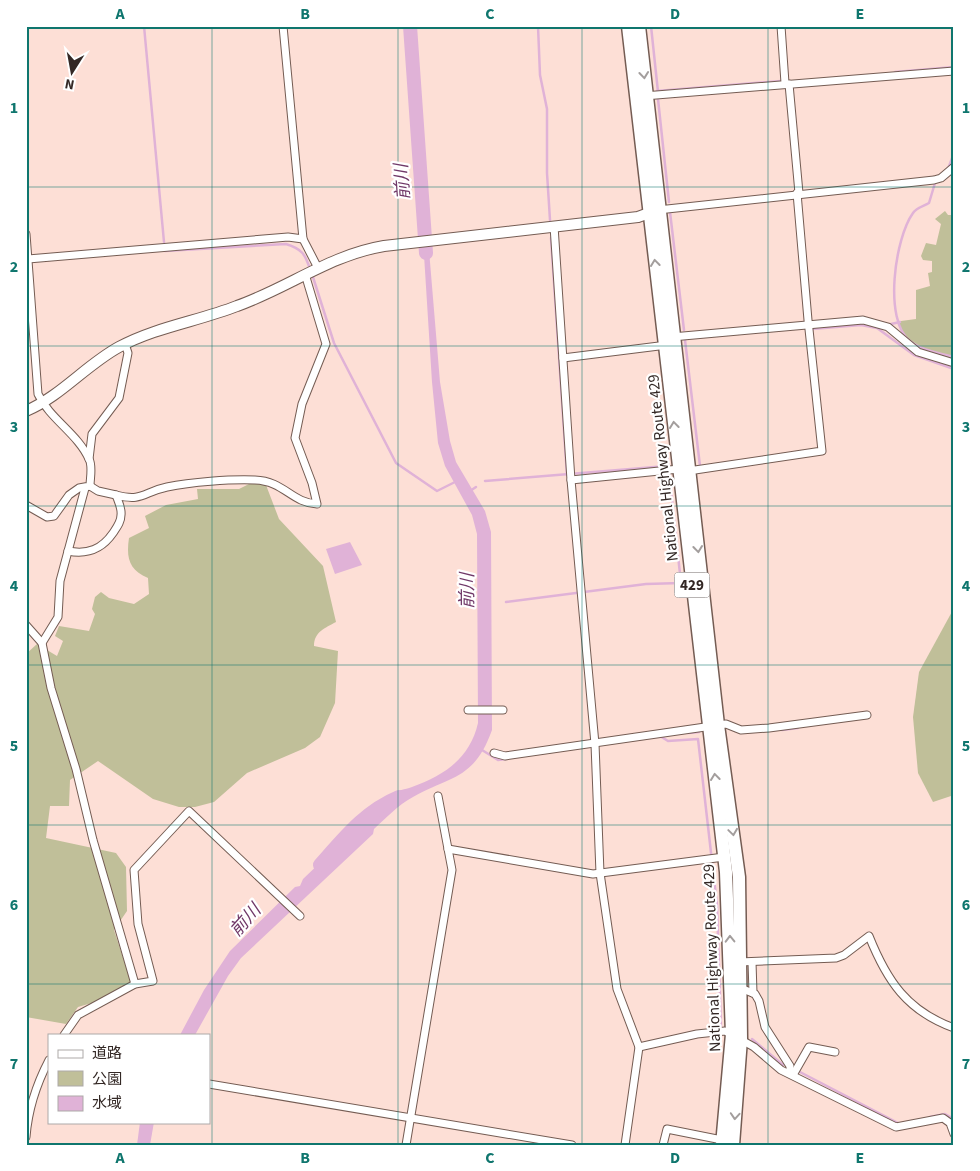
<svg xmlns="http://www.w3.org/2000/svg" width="980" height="1171" viewBox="0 0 980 1171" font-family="'Source Sans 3','Noto Sans JP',sans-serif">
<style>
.green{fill:#c0bf99}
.water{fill:#e0b2d7}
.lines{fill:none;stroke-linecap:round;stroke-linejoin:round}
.stream{stroke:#e0b2d7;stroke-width:2.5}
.river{stroke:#e0b2d7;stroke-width:14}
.street-casing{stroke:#745c53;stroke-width:9}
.secondary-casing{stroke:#745c53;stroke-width:12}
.highway-casing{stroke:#745c53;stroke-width:15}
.street{stroke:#fff;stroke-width:7}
.secondary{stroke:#fff;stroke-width:10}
.highway{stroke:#fff;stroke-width:12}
.oneway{stroke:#a39e9d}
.grid{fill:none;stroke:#0f766e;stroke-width:1;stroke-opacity:0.55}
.labels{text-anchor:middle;stroke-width:4.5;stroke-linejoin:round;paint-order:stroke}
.shield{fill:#fff;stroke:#706866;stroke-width:1}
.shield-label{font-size:15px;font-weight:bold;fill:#332825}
.street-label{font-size:16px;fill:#332825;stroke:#fff}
.water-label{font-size:18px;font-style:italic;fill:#703868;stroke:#fff}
.neatline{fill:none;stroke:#0f766e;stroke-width:2}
.grid-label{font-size:16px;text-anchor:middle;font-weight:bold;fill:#0f766e}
</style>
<rect width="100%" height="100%" fill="#fddfd6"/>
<!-- green -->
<g class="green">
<path d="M945,211L948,215H954V359C932,352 907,349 899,325L901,321L916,319V290L930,286L928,273L932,272V261L923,260L921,256L926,243L936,245L941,224L935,219Z"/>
<path d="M251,483L266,485L279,519L323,566L336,622C325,628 314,632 314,646L338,651L335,703L320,737L305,748L247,773L214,802L195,807H179L153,799L98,761L70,780L69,806H50L46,838L116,853L126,867L127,911L114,930L131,982L95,1002L78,1007L66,1024L26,1017V654L37,644L57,656L63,641L55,636L59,626L89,631L95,614L92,609L95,597L101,592L109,598L134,604L149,594L148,578C129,570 126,558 129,538L149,528L145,516L166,505L198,499L197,489H239Z"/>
<polygon points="954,608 954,795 933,802 918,773 913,717 919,672"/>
</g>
<!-- water -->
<g class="water">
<path d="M428,238L440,382L450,441L456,462L485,511L491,532L492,730C474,780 452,775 413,797C398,805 386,818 374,829L373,834L241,958L228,976L195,1035H180L204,990L230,951L295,887L300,886L303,879L391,795C399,789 404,790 412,787C445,775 470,758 478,723L477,534L472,515L445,466L438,443L432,382L423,239Z"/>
<polygon points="350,542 362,565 335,574 326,549"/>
<polygon points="140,1122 154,1122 150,1145 137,1145"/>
</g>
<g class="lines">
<!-- stream -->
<g class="stream">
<polyline points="144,26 164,242"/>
<polyline points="538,26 540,75 547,109 547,173 550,220"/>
<polyline points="651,26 658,92"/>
<polyline points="895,72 954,67"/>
<polyline points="657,91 781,81"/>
<polyline points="658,99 669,202"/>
<polyline points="948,169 954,153"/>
<path d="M935,183L929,203C924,206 916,208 913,213C895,238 883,320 910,341C922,351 940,353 954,357"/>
<polyline points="670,212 684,330"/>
<polyline points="551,238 567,475"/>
<path d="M165,251L286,244C302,249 305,254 310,269"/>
<polyline points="312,274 334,343 396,463 437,491 455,482"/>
<polyline points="891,324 900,322"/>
<polyline points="812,329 861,325 877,328 914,355 954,369"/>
<polyline points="685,340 700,466"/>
<polyline points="485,481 667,466"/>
<polyline points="470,491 476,487"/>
<polyline points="506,602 646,584 681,583 667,454"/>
<polyline points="782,730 798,728"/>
<polyline points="688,733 699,732"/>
<polyline points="660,736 668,741 698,739 717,905 721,1028"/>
<polyline points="482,750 498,760 506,759"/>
<polyline points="752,1039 783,1065"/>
<polyline points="798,1071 900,1124"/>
<polyline points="930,1117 945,1114 954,1119"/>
</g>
<!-- river -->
<g class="river">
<polyline points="410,26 426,253"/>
<path d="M320,865C344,838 365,811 399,797"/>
</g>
<defs>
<g id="street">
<polyline points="283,26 303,239 318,268"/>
<polyline points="781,26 785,83"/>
<polyline points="789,84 799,193"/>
<polyline points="644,96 954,71"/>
<polyline points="658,210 934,180 941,178 954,167"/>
<polyline points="554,226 571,480 595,744 600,873 617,989 639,1047 625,1145"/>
<path d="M26,234L38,394C50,419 78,434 89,459C93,466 90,478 90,486L79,488L69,495L54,516L47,517L26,505"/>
<polyline points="28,259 288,237 303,239"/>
<polyline points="672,337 863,320 888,327 918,352 954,363"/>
<polyline points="563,358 667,345"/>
<polyline points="89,459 92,434 119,398 128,353 125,344"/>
<polyline points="571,480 679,469 695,470 822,451 808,320 797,193"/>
<polyline points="90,486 98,491 116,495"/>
<polyline points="85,488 60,581 58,617 42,643 51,688 76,769 93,840 135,984"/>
<path d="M68,551C88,555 102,549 113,533C117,527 121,522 121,515C122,508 118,501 116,495C143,502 143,492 167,487C191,482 230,479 255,480C284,481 292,503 317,504L312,483L295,438L302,404L326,344L305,274"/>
<polyline points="26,625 42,643"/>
<polyline points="468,710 503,710"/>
<polyline points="494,753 505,756 726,724 741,730 769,728 867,715"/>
<polyline points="448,849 593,874 724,857"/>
<path d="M739,962L836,958L844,955L869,936C887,981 907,1011 954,1028"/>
<polyline points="752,962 753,993"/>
<polyline points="738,987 755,994 759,1001 765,1027 790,1066 790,1073"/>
<polyline points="64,1035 78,1015 135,984 153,981 138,924 134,870 189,811 300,916"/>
<polyline points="639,1047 697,1034 725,1031 754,1047 781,1070 896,1127 943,1118 950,1123 954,1134"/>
<polyline points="793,1075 809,1047 835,1052"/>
<polyline points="209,1084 572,1145"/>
<path d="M26,1137C28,1111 37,1083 49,1060"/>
<polyline points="406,1145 452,870 438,796"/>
<polyline points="663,1145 667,1129 722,1140"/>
</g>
<path id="secondary" d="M26,411C61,396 86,365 119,347C156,327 199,321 237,306C288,288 330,255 384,246L638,217L649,213"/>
<g id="highway">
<polyline points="628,26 726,872 732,1034 722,1145"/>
<polyline points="639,26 718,725 739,877 741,1039 733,1145"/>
</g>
</defs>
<!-- street casing -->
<use href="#street" class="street-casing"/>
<!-- secondary casing -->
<use href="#secondary" class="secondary-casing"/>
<!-- highway casing -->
<use href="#highway" class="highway-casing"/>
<!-- street -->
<use href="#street" class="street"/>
<!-- secondary -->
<use href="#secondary" class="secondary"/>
<!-- highway -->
<use href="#highway" class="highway"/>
</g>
<!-- one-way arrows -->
<defs><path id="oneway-chevron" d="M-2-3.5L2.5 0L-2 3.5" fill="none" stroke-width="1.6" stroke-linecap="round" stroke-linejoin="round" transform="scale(1.25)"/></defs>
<g class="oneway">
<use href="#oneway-chevron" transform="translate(644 75) rotate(84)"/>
<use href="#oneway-chevron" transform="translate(655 263) rotate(-97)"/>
<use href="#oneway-chevron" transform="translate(674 425) rotate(-97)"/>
<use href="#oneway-chevron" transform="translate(698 549) rotate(83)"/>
<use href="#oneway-chevron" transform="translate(715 777) rotate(-97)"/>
<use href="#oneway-chevron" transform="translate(733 832) rotate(82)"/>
<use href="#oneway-chevron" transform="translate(730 939) rotate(-91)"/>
<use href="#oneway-chevron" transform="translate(735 1116) rotate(94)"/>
</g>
<!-- grid -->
<path class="grid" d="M212,26V1145M398,26V1145M582,26V1145M768,26V1145M26,187H954M26,346H954M26,506H954M26,665H954M26,825H954M26,984H954"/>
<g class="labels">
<!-- shield labels -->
<rect class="shield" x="674.5" y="572.5" width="35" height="25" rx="4"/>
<g class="shield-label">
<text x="692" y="590">429</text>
</g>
<!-- street labels -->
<g class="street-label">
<text transform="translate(662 468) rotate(-96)" y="6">National Highway Route 429</text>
<text transform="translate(711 958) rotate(-92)" y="6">National Highway Route 429</text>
</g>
<!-- water labels -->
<g class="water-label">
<text transform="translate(402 182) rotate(-94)" y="6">前川</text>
<text transform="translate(467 591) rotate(-90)" y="6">前川</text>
<text transform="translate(245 920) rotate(-48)" y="6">前川</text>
</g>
</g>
<!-- border -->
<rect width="980" height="1171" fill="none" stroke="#ffffff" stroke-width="55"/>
<!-- legend -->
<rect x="48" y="1034" width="162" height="90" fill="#ffffff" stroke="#ada9a8"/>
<rect x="58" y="1050" width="25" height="8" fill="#ffffff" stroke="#ada9a8"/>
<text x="92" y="1058" font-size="15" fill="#332825">道路</text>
<rect x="58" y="1071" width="25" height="15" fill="#c0bf99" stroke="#ada9a8"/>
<text x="92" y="1084" font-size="15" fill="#332825">公園</text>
<rect x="58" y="1096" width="25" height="15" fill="#e0b2d7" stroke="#ada9a8"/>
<text x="92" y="1108" font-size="15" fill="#332825">水域</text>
<!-- north arrow -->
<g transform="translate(72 72) rotate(191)" stroke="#ffffff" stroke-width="4" paint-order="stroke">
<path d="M0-4L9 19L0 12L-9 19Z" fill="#332825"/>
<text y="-8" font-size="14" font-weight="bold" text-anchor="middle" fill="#332825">N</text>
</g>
<rect x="28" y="28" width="924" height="1116" class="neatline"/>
<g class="grid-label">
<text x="120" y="19">A</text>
<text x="305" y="19">B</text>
<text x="490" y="19">C</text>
<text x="675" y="19">D</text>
<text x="860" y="19">E</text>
<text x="14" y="113">1</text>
<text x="966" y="113">1</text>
<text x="14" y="272">2</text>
<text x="966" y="272">2</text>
<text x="14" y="432">3</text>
<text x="966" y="432">3</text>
<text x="14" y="591">4</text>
<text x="966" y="591">4</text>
<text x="14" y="751">5</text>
<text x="966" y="751">5</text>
<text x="14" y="910">6</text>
<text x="966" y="910">6</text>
<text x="14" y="1069">7</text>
<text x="966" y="1069">7</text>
<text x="120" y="1163">A</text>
<text x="305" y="1163">B</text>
<text x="490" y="1163">C</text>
<text x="675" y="1163">D</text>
<text x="860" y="1163">E</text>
</g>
</svg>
